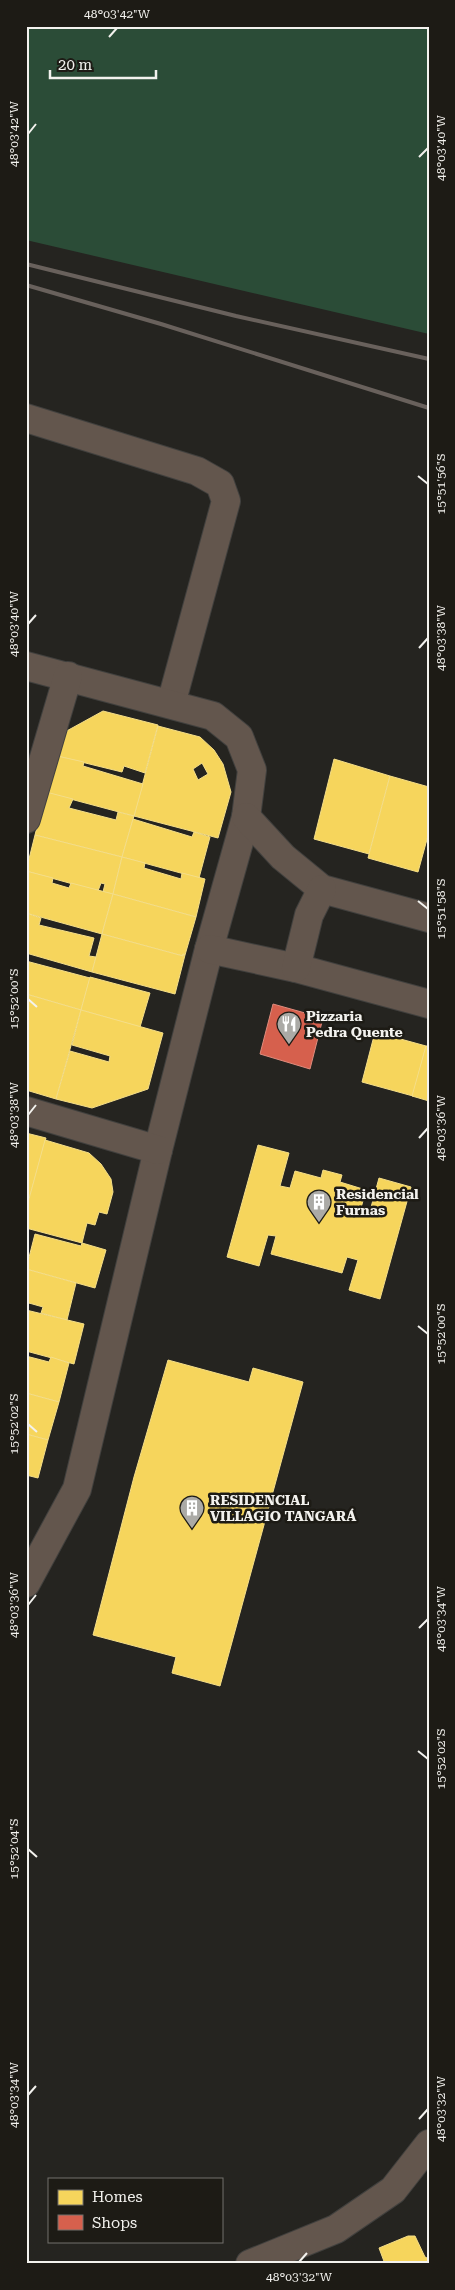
<svg xmlns="http://www.w3.org/2000/svg" width="455" height="2290" viewBox="0 0 455 2290" font-family="'Roboto Serif',serif">
<style>
.green{fill:#2b4c37}
.homes{fill:#f6d55c;stroke:#f5de88;fill-rule:evenodd}
.shops{fill:#d6604d;stroke:#df8c7d}
.lines{fill:none;stroke-linecap:round;stroke-linejoin:round}
.minor-casing{stroke:#41403e;stroke-width:30}
.minor{stroke:#63564d;stroke-width:28}
.rail{stroke:#69615c;stroke-width:4}
.ticks{fill:none;stroke:#f3f2ee;stroke-width:2}
.labels{text-anchor:middle;stroke-width:5;stroke-linejoin:round;paint-order:stroke}
.poi-label{font-size:14px;font-weight:bold;fill:#f3f2ee;stroke:#1d1b15;text-anchor:start}
.neatline{fill:none;stroke:#f3f2ee;stroke-width:2}
.ticks-label{font-size:12px;text-anchor:middle;fill:#f3f2ee}
</style>
<rect width="100%" height="100%" fill="#252420"/>
<!-- green -->
<polygon class="green" points="26,26 429,26 429,334 26,240"/>
<!-- homes -->
<g class="homes">
<polygon points="103,711 158,725 145,773 124,766 122,772 57,756 63,733"/>
<path d="M158,726L200,737L214,750L223,764L231,792L218,838L134,816ZM202,763L208,774L198,780L193,769Z"/>
<polygon points="57,756 84,762 83,766 143,784 134,816 48,793"/>
<polygon points="334,759 390,776 369,854 314,839"/>
<polygon points="390,776 429,787 429,832 418,872 368,858"/>
<polygon points="46,792 73,799 69,808 116,820 118,812 134,816 122,857 35,835"/>
<polygon points="133,819 192,837 194,832 210,837 199,878 122,857"/>
<polygon points="35,835 122,857 113,894 103,892 105,884 101,883 98,891 26,871"/>
<polygon points="122,857 145,863 144,868 181,879 182,873 205,879 196,917 113,894"/>
<polygon points="26,871 53,878 52,883 69,888 71,883 113,894 102,934 26,913"/>
<polygon points="113,894 196,917 185,955 183,954 183,956 102,934"/>
<polygon points="26,913 41,918 39,925 94,938 89,956 96,957 92,972 26,953"/>
<polygon points="102,934 183,956 183,954 185,955 175,994 92,972"/>
<polygon points="26,961 90,978 81,1010 26,994"/>
<polygon points="90,977 150,993 140,1027 81,1010"/>
<polygon points="26,994 81,1010 56,1099 26,1090"/>
<polygon points="81,1010 163,1033 148,1089 92,1108 56,1099 70,1051 109,1062 110,1056 72,1045"/>
<polygon points="375,1032 426,1046 413,1096 362,1082"/>
<polygon points="426,1046 429,1046 429,1101 412,1096"/>
<polygon points="26,1133 46,1138 26,1210"/>
<polygon points="45,1140 89,1153 101,1164 111,1179 113,1192 107,1214 99,1212 95,1225 87,1223 82,1243 26,1228 26,1210"/>
<polygon points="258,1145 289,1153 280,1186 290,1188 295,1171 321,1178 323,1170 342,1175 340,1182 366,1190 361,1208 370,1211 379,1178 411,1187 380,1299 349,1290 358,1260 347,1257 342,1273 271,1254 276,1236 268,1235 259,1266 227,1257"/>
<polygon points="35,1234 81,1246 82,1243 106,1250 95,1288 26,1269"/>
<polygon points="26,1269 76,1283 67,1320 41,1313 43,1307 29,1303 26,1310"/>
<polygon points="26,1310 84,1324 74,1364 26,1351"/>
<polygon points="26,1356 49,1362 51,1357 69,1363 59,1402 26,1393"/>
<polygon points="168,1360 249,1382 253,1368 303,1382 220,1686 172,1673 176,1657 93,1635 134,1477"/>
<polygon points="26,1393 59,1402 48,1440 26,1434"/>
<polygon points="26,1434 48,1440 38,1478 26,1475"/>
<polygon points="408,2236 415,2236 425,2257 429,2259 429,2264 385,2264 379,2248"/>
</g>
<!-- shops -->
<polygon class="shops" points="273,1004 323,1018 310,1069 260,1054"/>
<g class="lines">
<defs>
<g id="minor">
<polyline points="26,418 197,471 220,484 226,501 171,704"/>
<polyline points="26,666 213,716 239,737 252,770 246,817 209,949 158,1150 77,1489 26,1583"/>
<polyline points="246,817 283,857 322,889 429,918"/>
<polyline points="26,819 68,676"/>
<polyline points="209,949 296,968 429,1004"/>
<polyline points="296,968 309,915 322,889"/>
<polyline points="26,1111 158,1150"/>
<polyline points="250,2264 336,2229 393,2190 429,2144"/>
</g>
</defs>
<!-- minor casing -->
<use href="#minor" class="minor-casing"/>
<!-- minor -->
<use href="#minor" class="minor"/>
<!-- rail -->
<g class="rail">
<polyline points="26,264 236,316 429,359"/>
<polyline points="26,285 161,324 429,408"/>
</g>
</g>
<!-- ticks -->
<path class="ticks" d="M109,37L117,28M28,134L36,124M419,157L428,148M418,476L428,484M28,624L36,615M419,648L428,638M418,901L428,909M28,999L37,1007M28,1115L36,1105M419,1138L428,1128M418,1326L428,1334M28,1424L37,1432M28,1605L36,1595M419,1628L428,1619M418,1751L428,1759M28,1849L37,1857M28,2095L36,2086M419,2119L428,2109M299,2262L307,2253"/>
<!-- icons -->
<defs>
<symbol id="restaurant-pin" viewBox="-11 -11 22 30"><path d="M0 17L-7.5 6A9.5 9.5 0 1 1 7.5 6Z" fill="#abaaa6" stroke="#1d1b15"/><path d="M-5-6h1v4h1v-4h1v4h1v-4h1v5L-1.5 .5V6h-2V.5L-5-1ZM5-6V6H3V1.5H1.5Q1.5-4 5-6Z" fill="#fff"/></symbol>
<symbol id="building-pin" viewBox="-11 -11 22 30"><path d="M0 17L-7.5 6A9.5 9.5 0 1 1 7.5 6Z" fill="#abaaa6" stroke="#1d1b15"/><path d="M-4-6H4V6H1V3H-1V6H-4ZM-2.5-4.3h1.7v1.8h-1.7ZM.8-4.3h1.7v1.8H.8ZM-2.5-1h1.7V.8h-1.7ZM.8-1h1.7V.8H.8Z" fill="#fff"/></symbol>
</defs>
<g fill-rule="evenodd">
<use href="#restaurant-pin" x="275" y="1010" width="28" height="38"/>
<use href="#building-pin" x="305" y="1188" width="28" height="38"/>
<use href="#building-pin" x="178" y="1494" width="28" height="38"/>
</g>
<g class="labels">
<!-- poi labels -->
<g class="poi-label">
<text x="306" y="1021">Pizzaria<tspan x="306" dy="16">Pedra Quente</tspan></text>
<text x="336" y="1199">Residencial<tspan x="336" dy="16">Furnas</tspan></text>
<text x="210" y="1505">RESIDENCIAL<tspan x="210" dy="16">VILLAGIO TANGARÁ</tspan></text>
</g>
</g>
<!-- border -->
<rect width="455" height="2290" fill="none" stroke="#1d1b15" stroke-width="55"/>
<!-- legend -->
<rect x="48" y="2178" width="175" height="65" fill="#1d1b15" stroke="#73716c"/>
<rect x="58" y="2190" width="25" height="15" fill="#f6d55c" stroke="#73716c"/>
<text x="92" y="2202" font-size="15" fill="#f3f2ee">Homes</text>
<rect x="58" y="2215" width="25" height="15" fill="#d6604d" stroke="#73716c"/>
<text x="92" y="2228" font-size="15" fill="#f3f2ee">Shops</text>
<!-- scale -->
<path d="M50 70v8h106v-8" fill="none" stroke="#f3f2ee" stroke-width="2.5"/>
<text x="58" y="70" font-size="15" fill="#f3f2ee" stroke="#1d1b15" stroke-width="4" paint-order="stroke">20 m</text>
<rect x="28" y="28" width="400" height="2234" class="neatline"/>
<g class="ticks-label">
<text x="117" y="18">48°03'42"W</text>
<text transform="translate(14 134) rotate(-90)" y="4">48°03'42"W</text>
<text transform="translate(441 148) rotate(-90)" y="4">48°03'40"W</text>
<text transform="translate(441 484) rotate(-90)" y="4">15°51'56"S</text>
<text transform="translate(14 624) rotate(-90)" y="4">48°03'40"W</text>
<text transform="translate(441 638) rotate(-90)" y="4">48°03'38"W</text>
<text transform="translate(441 909) rotate(-90)" y="4">15°51'58"S</text>
<text transform="translate(14 999) rotate(-90)" y="4">15°52'00"S</text>
<text transform="translate(14 1115) rotate(-90)" y="4">48°03'38"W</text>
<text transform="translate(441 1128) rotate(-90)" y="4">48°03'36"W</text>
<text transform="translate(441 1334) rotate(-90)" y="4">15°52'00"S</text>
<text transform="translate(14 1424) rotate(-90)" y="4">15°52'02"S</text>
<text transform="translate(14 1605) rotate(-90)" y="4">48°03'36"W</text>
<text transform="translate(441 1619) rotate(-90)" y="4">48°03'34"W</text>
<text transform="translate(441 1759) rotate(-90)" y="4">15°52'02"S</text>
<text transform="translate(14 1849) rotate(-90)" y="4">15°52'04"S</text>
<text transform="translate(14 2095) rotate(-90)" y="4">48°03'34"W</text>
<text transform="translate(441 2109) rotate(-90)" y="4">48°03'32"W</text>
<text x="299" y="2281">48°03'32"W</text>
</g>
</svg>
